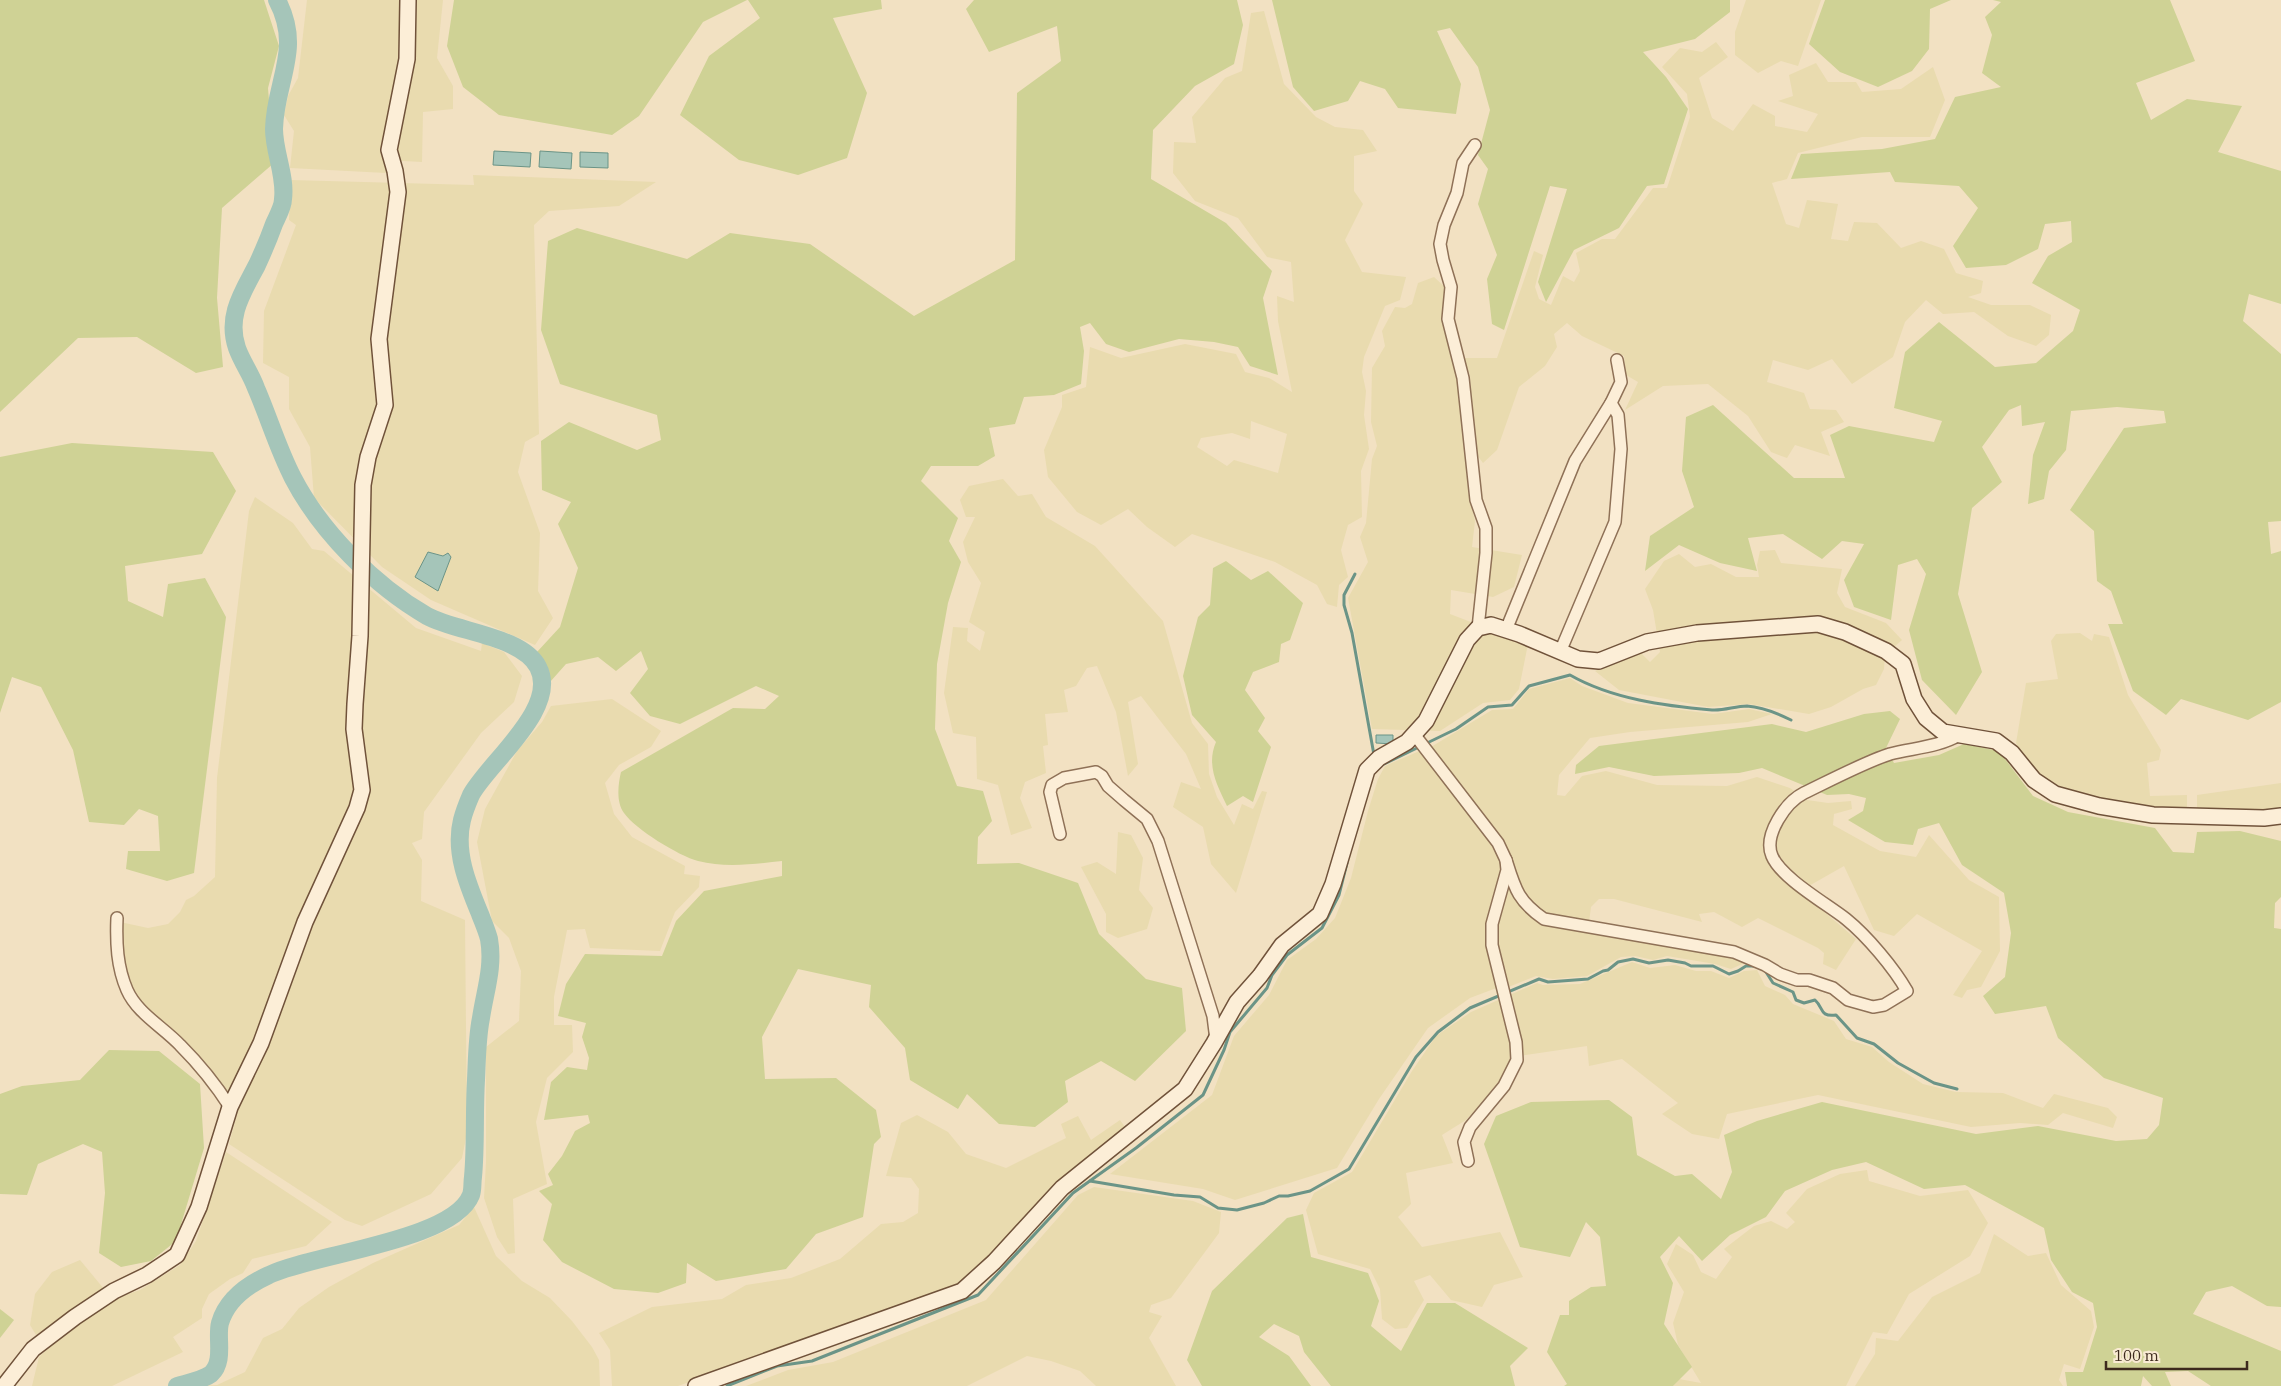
<svg xmlns="http://www.w3.org/2000/svg" width="2281" height="1386" viewBox="0 0 2281 1386" font-family="'IBM Plex Serif',serif">
<style>
.farmland{fill:#e9dbaf;fill-rule:evenodd}
.green{fill:#cfd295}
.water{fill:#a5c5b9;stroke:#6b9487}
.lines{fill:none;stroke-linecap:round;stroke-linejoin:round}
.stream{stroke:#6b9487;stroke-width:3}
.river{stroke:#a5c5b9;stroke-width:18}
.street-casing{stroke:#8f7157;stroke-width:14}
.secondary-casing{stroke:#70523a;stroke-width:18}
.street{stroke:#fceed7;stroke-width:11}
.secondary{stroke:#fceed7;stroke-width:15}
</style>
<rect width="100%" height="100%" fill="#f2e1c2"/>
<!-- farmland -->
<g class="farmland">
<polygon points="307,0 443,0 437,58 453,86 453,109 423,112 422,162 385,160 386,173 290,168 294,131 284,115 288,96 298,78"/>
<polygon points="1746,0 1821,0 1798,66 1781,61 1758,73 1735,55 1735,32"/>
<path d="M1264,11L1284,84L1316,117L1335,127L1363,130L1377,151L1354,156V191L1363,204L1345,240L1362,272L1406,277L1400,300L1385,306L1364,357L1362,372L1366,391L1364,415L1369,449L1361,471L1362,517L1348,525L1341,550L1348,577L1339,585L1337,607L1327,604L1317,585L1275,562L1192,534L1175,547L1147,527L1128,509L1101,525L1077,512L1048,477L1044,450L1062,407V395L1086,387L1090,347L1121,358L1185,344L1236,354L1245,372L1269,378L1292,392L1278,321L1277,296L1294,302L1291,262L1267,257L1238,218L1195,201L1173,173L1174,142L1196,143L1192,117L1225,78L1242,71L1251,13ZM1251,421L1287,434L1278,473L1234,460L1227,466L1197,447L1201,438L1232,433L1250,439Z"/>
<polygon points="1716,42 1728,57 1699,78 1712,118 1733,131 1753,104 1775,116 1775,126 1807,132 1818,114 1778,101 1793,96 1789,75 1816,63 1828,82 1856,82 1862,92 1901,89 1933,67 1945,100 1930,137 1862,137 1798,153 1787,179 1772,183 1786,224 1799,228 1807,200 1838,204 1831,239 1848,241 1854,222 1877,223 1901,248 1921,241 1944,249 1956,273 1983,281 1981,293 1968,297 1991,305 2030,305 2051,315 2049,335 2036,346 2008,336 1974,312 1943,314 1926,300 1905,322 1893,357 1852,384 1832,359 1808,370 1773,360 1767,382 1804,393 1810,409 1836,410 1844,422 1821,432 1830,456 1795,445 1787,458 1771,452 1748,416 1708,384 1663,386 1625,410 1638,382 1626,375 1624,356 1582,336 1567,323 1554,334 1557,347 1545,366 1519,387 1497,450 1483,463 1474,451 1470,375 1463,358 1497,358 1534,251 1543,255 1535,287 1539,299 1551,305 1563,276 1574,282 1580,271 1576,253 1602,239 1615,239 1653,188 1667,188 1690,117 1687,94 1662,67 1680,48 1702,52"/>
<path d="M473,175L656,182L619,206L549,211L534,225L539,434L525,442L518,472L540,533L538,591L553,618L535,645L431,600L382,567L314,498L310,447L289,409V377L263,363L264,311L296,225L289,220L290,180L474,185ZM428,552L451,557L438,590Z"/>
<polygon points="1434,277 1447,289 1444,314 1445,332 1459,377 1468,491 1475,521 1472,547 1522,555 1514,587 1493,597 1451,590 1450,614 1528,644 1519,689 1510,700 1483,703 1440,731 1372,729 1348,598 1368,562 1360,537 1366,523 1372,459 1377,446 1371,422 1372,368 1385,346 1382,331 1395,307 1405,308 1412,304 1418,283"/>
<polygon points="1003,479 1018,496 1032,494 1046,517 1095,546 1163,621 1192,723 1208,744 1209,774 1217,797 1234,825 1242,804 1253,809 1262,791 1267,792 1236,893 1211,864 1203,827 1173,807 1181,782 1201,789 1186,754 1141,696 1128,702 1138,764 1128,776 1116,712 1097,666 1087,668 1076,686 1064,690 1068,712 1045,714 1048,745 1043,746 1046,773 1025,782 1020,798 1032,828 1011,835 998,785 977,779 976,737 953,733 944,693 953,627 968,628 967,641 980,651 985,632 969,622 981,583 968,562 963,542 975,517 966,517 960,500 969,486"/>
<polygon points="255,497 293,523 312,549 324,551 416,628 481,651 482,643 504,652 522,676 514,702 481,733 424,812 422,839 412,843 422,860 421,901 465,920 467,1133 462,1158 431,1194 362,1226 345,1220 229,1144 240,1104 228,1099 145,1009 131,986 119,947 120,922 148,928 168,924 180,912 186,900 194,896 215,877 217,778 249,511"/>
<polygon points="1775,550 1781,563 1842,569 1837,593 1845,607 1886,623 1902,640 1885,655 1884,669 1876,685 1863,689 1831,707 1809,714 1749,704 1708,707 1619,690 1595,671 1640,652 1650,662 1660,652 1653,610 1645,589 1664,561 1679,554 1695,567 1711,564 1736,577 1759,577 1757,565 1760,551"/>
<polygon points="2080,633 2092,641 2094,634 2109,637 2128,695 2161,750 2159,760 2147,763 2150,796 2187,795 2187,809 2144,809 2055,792 2027,765 2016,743 2026,683 2058,679 2051,641 2056,634"/>
<polygon points="1570,678 1582,686 1628,703 1713,714 1749,709 1772,714 1748,722 1630,732 1590,738 1559,775 1557,795 1565,796 1582,776 1606,771 1657,785 1727,786 1757,777 1790,788 1807,800 1828,803 1851,801 1852,809 1834,814 1833,825 1880,851 1916,857 1929,835 1969,880 1999,897 2000,951 1981,987 1967,990 1962,998 1953,995 1982,951 1917,914 1894,936 1874,930 1844,866 1800,891 1856,939 1836,970 1823,964 1824,953 1818,948 1758,918 1742,927 1714,912 1699,914 1702,922 1614,899 1599,899 1591,907 1588,930 1729,955 1749,961 1731,969 1715,964 1667,956 1653,960 1635,956 1621,957 1587,976 1553,979 1536,976 1506,988 1497,956 1495,928 1511,863 1431,747 1492,710 1513,709 1529,689"/>
<polygon points="612,699 661,731 651,747 619,765 605,783 614,814 632,837 685,866 684,874 700,876 699,887 675,912 660,951 590,948 585,929 567,930 554,997 554,1025 572,1025 573,1052 547,1078 536,1122 547,1184 513,1199 515,1253 508,1254 497,1237 484,1198 486,1162 486,1047 519,1021 521,971 509,938 492,921 477,842 485,809 517,751 542,722 551,706"/>
<polygon points="1424,749 1500,850 1504,863 1490,906 1485,939 1499,987 1470,998 1428,1028 1379,1099 1337,1168 1235,1200 1203,1189 1110,1174 1212,1095 1234,1036 1269,995 1287,960 1316,939 1335,918 1351,878 1368,811 1378,779 1385,766"/>
<polygon points="2281,783 2281,809 2256,813 2197,808 2197,795"/>
<polygon points="1118,832 1131,835 1143,858 1139,890 1153,908 1147,929 1118,938 1106,932 1106,914 1081,867 1097,862 1116,874"/>
<polygon points="1632,962 1650,968 1675,965 1696,971 1711,971 1729,978 1744,971 1757,970 1765,986 1785,995 1793,1004 1834,1021 1846,1039 1872,1047 1889,1062 1923,1084 1956,1092 2003,1093 2043,1108 2054,1094 2108,1108 2117,1117 2113,1128 2063,1113 2048,1125 2020,1123 1971,1127 1818,1095 1727,1114 1719,1139 1692,1134 1662,1114 1678,1103 1622,1059 1589,1066 1587,1046 1512,1057 1503,1080 1466,1120 1442,1135 1453,1163 1406,1173 1411,1204 1398,1217 1422,1247 1500,1232 1523,1277 1494,1285 1482,1307 1451,1300 1430,1275 1414,1281 1424,1300 1407,1328 1395,1329 1382,1319 1380,1289 1370,1269 1318,1254 1306,1210 1314,1193 1352,1172 1412,1071 1436,1036 1471,1012 1537,983 1543,985 1580,984"/>
<polygon points="917,1115 948,1132 966,1154 1006,1168 1066,1138 1061,1124 1078,1116 1091,1140 1120,1120 1125,1127 965,1284 678,1386 612,1386 610,1350 599,1333 652,1307 722,1299 746,1285 791,1278 840,1259 881,1224 903,1222 918,1213 919,1189 911,1178 886,1176 901,1123"/>
<polygon points="226,1152 332,1222 306,1246 252,1259 243,1273 230,1279 209,1294 202,1309 202,1318 173,1337 183,1352 112,1386 32,1386 39,1357 72,1327 116,1298 140,1290 180,1265 196,1241"/>
<polygon points="1867,1170 1869,1181 1920,1196 1968,1190 1988,1223 1970,1256 1909,1294 1887,1334 1873,1332 1846,1386 1673,1386 1679,1379 1701,1383 1678,1345 1673,1323 1684,1292 1667,1264 1676,1244 1693,1255 1701,1272 1716,1279 1732,1257 1724,1249 1754,1226 1771,1221 1787,1229 1795,1222 1786,1213 1807,1189 1840,1174"/>
<polygon points="1094,1187 1193,1201 1221,1212 1219,1233 1171,1298 1151,1305 1149,1312 1162,1316 1149,1338 1176,1386 1096,1386 1080,1371 1051,1361 1027,1356 967,1386 746,1386 788,1370 833,1362 986,1300 1078,1195"/>
<polygon points="474,1207 496,1256 522,1281 550,1298 572,1321 592,1347 599,1360 600,1386 198,1386 217,1385 245,1372 263,1338 282,1329 299,1308 329,1287 373,1263 459,1225"/>
<polygon points="1994,1234 2028,1256 2046,1253 2061,1285 2091,1311 2094,1327 2080,1369 2064,1364 2059,1380 2063,1386 1855,1386 1875,1354 1876,1338 1898,1341 1932,1297 1980,1273"/>
<polygon points="80,1260 104,1289 36,1335 30,1325 35,1294 52,1272"/>
</g>
<!-- green -->
<g class="green">
<polygon points="0,0 264,0 279,46 268,88 274,163 222,208 217,298 223,367 196,373 137,337 78,338 0,412"/>
<polygon points="454,0 747,0 703,22 639,116 612,135 499,115 463,87 447,46"/>
<polygon points="748,0 881,0 882,9 833,18 867,93 847,158 798,175 739,160 680,115 709,56 760,18"/>
<path d="M974,0H1237L1243,25L1234,64L1195,86L1153,130L1151,179L1226,223L1272,271L1263,298L1278,375L1250,366L1238,347L1214,342L1179,339L1129,352L1106,344L1090,323L1080,327L1084,351L1081,384L1054,395L1024,397L1015,424L989,428L995,456L978,466H931L921,481L958,518L949,541L961,562L948,603L937,664L935,729L957,786L983,791L992,821L978,837L977,864L1019,863L1078,883L1099,934L1146,979L1182,988L1186,1031L1135,1081L1101,1061L1065,1081L1068,1102L1035,1127L999,1124L967,1094L958,1109L910,1080L905,1048L869,1007L871,985L798,969L762,1037L765,1079L836,1078L876,1110L881,1137L874,1144L863,1217L816,1234L786,1269L716,1281L687,1263L686,1283L658,1293L614,1289L562,1262L543,1240L552,1204L539,1191L553,1185L548,1174L562,1156L575,1131L590,1123L588,1115L544,1120L551,1082L567,1067L587,1070L589,1058L582,1037L586,1023L558,1016L566,984L585,954L662,956L676,921L704,891L782,876V861C755,864 725,868 698,861C679,856 635,829 624,813C616,802 618,785 621,772L733,708L765,709L779,696L756,686L680,724L650,716L630,693L648,669L641,651L616,671L598,657L566,664L550,682L549,671L537,652L560,627L578,568L558,524L571,502L542,490L541,441L569,422L637,450L661,440L657,415L560,384L541,330L548,241L577,228L687,259L730,233L810,244L914,316L1015,260L1017,93L1061,61L1057,26L989,52L966,9Z"/>
<polygon points="1272,0 1730,0 1730,12 1695,39 1643,52 1666,77 1688,109 1664,184 1647,186 1619,228 1574,250 1546,302 1538,282 1567,189 1550,186 1504,330 1492,324 1487,279 1497,255 1478,204 1488,169 1478,155 1490,110 1478,67 1450,28 1437,31 1461,84 1456,114 1398,108 1385,89 1360,81 1348,101 1314,111 1293,87"/>
<polygon points="1825,0 1951,0 1930,9 1929,49 1912,71 1878,87 1840,72 1809,44"/>
<polygon points="1993,0 2170,0 2195,61 2136,83 2151,120 2187,99 2242,106 2218,152 2281,171 2281,304 2249,294 2243,321 2281,354 2281,521 2268,522 2271,554 2281,551 2281,702 2248,720 2181,699 2166,715 2133,691 2108,624 2123,624 2111,591 2097,581 2094,531 2070,510 2124,428 2166,423 2164,411 2117,407 2071,411 2066,450 2049,471 2044,499 2028,504 2033,455 2045,422 2022,426 2021,405 2009,410 1982,447 2002,482 1972,508 1958,594 1982,672 1956,715 1922,680 1909,630 1926,574 1917,559 1898,565 1891,620 1854,607 1844,580 1864,544 1842,541 1822,559 1783,534 1748,538 1757,571 1720,563 1679,545 1645,571 1650,536 1694,507 1682,471 1686,417 1713,405 1794,478 1845,478 1830,435 1849,426 1934,442 1942,421 1894,408 1905,352 1939,322 1995,367 2036,363 2073,331 2080,310 2032,283 2048,256 2072,242 2071,221 2045,224 2038,249 2006,265 1966,268 1953,246 1978,208 1959,186 1895,182 1890,172 1791,179 1801,154 1882,149 1935,139 1955,97 2001,87 1982,73 1992,35 1985,17 2001,2"/>
<polygon points="72,443 213,452 236,491 202,554 125,566 128,601 163,617 168,584 205,578 226,617 194,873 167,881 126,869 128,851 160,851 158,816 139,809 124,825 89,822 73,750 41,687 12,677 0,713 0,457"/>
<path d="M1226,561L1251,580L1268,571L1303,603L1290,640L1281,644L1279,662L1253,672L1245,690L1265,718L1258,731L1271,747L1253,802L1243,796L1227,806C1217,785 1206,765 1216,742L1192,715L1183,676L1198,617L1210,605L1213,568Z"/>
<polygon points="1890,711 1900,719 1886,748 1894,763 1939,755 1964,744 1999,751 2033,796 2068,812 2155,828 2173,852 2194,853 2197,832 2240,831 2281,841 2281,897 2275,903 2274,928 2281,929 2281,1307 2267,1306 2232,1286 2206,1292 2193,1314 2281,1351 2281,1386 2211,1386 2188,1371 2165,1372 2171,1386 2152,1386 2143,1376 2141,1386 2067,1386 2065,1372 2083,1372 2097,1327 2093,1303 2072,1292 2051,1260 2044,1228 1965,1185 1924,1189 1866,1162 1832,1170 1785,1191 1766,1217 1730,1235 1702,1261 1679,1236 1660,1257 1673,1283 1664,1324 1692,1367 1673,1386 1564,1386 1567,1384 1547,1352 1560,1315 1569,1315 1569,1301 1591,1287 1606,1286 1600,1237 1586,1222 1570,1257 1520,1247 1484,1144 1496,1116 1531,1102 1609,1100 1632,1117 1637,1155 1675,1176 1692,1174 1721,1199 1732,1172 1724,1135 1757,1121 1822,1102 1976,1134 2038,1126 2116,1141 2147,1139 2159,1125 2163,1098 2104,1078 2058,1038 2046,1006 1995,1014 1983,996 2005,977 2011,933 2004,893 1962,865 1939,823 1918,829 1913,845 1885,842 1848,820 1863,811 1866,798 1849,794 1827,795 1762,768 1739,773 1654,776 1609,767 1575,774 1576,765 1599,746 1772,724 1806,732 1864,714"/>
<polygon points="109,1050 159,1051 200,1084 204,1148 176,1241 151,1261 121,1267 99,1253 105,1193 102,1152 83,1144 38,1164 27,1195 0,1194 0,1094 22,1086 80,1080"/>
<polygon points="1303,1214 1311,1257 1368,1273 1379,1301 1371,1326 1401,1351 1427,1303 1455,1303 1528,1348 1510,1366 1515,1386 1331,1386 1304,1352 1299,1336 1274,1324 1259,1337 1289,1356 1311,1386 1202,1386 1187,1360 1212,1291 1287,1218"/>
<polygon points="0,1309 14,1320 0,1338"/>
</g>
<!-- water -->
<g class="water">
<polygon points="494,151 531,153 530,167 493,165"/>
<polygon points="540,151 572,153 571,169 539,167"/>
<polygon points="580,152 608,153 608,168 580,167"/>
<polygon points="428,552 443,556 448,553 451,557 438,591 415,577"/>
<polygon points="1376,735 1393,735 1393,744 1376,743"/>
</g>
<g class="lines">
<!-- stream -->
<g class="stream">
<polyline points="1355,574 1344,595 1344,605 1352,633 1374,755"/>
<path d="M1425,744L1456,729L1488,707L1512,705L1529,686L1570,675C1612,699 1665,706 1712,710C1724,711 1735,706 1747,706C1762,707 1777,713 1791,720"/>
<polyline points="1384,764 1419,747"/>
<path d="M1766,972L1773,983L1793,992L1796,1000L1804,1003L1815,1000C1824,1008 1819,1017 1836,1015L1857,1038L1874,1044L1898,1063L1934,1083L1957,1089"/>
<polyline points="1090,1181 1174,1195 1200,1197 1218,1208 1237,1210 1264,1203 1279,1196 1288,1196 1310,1191 1349,1169 1416,1057 1438,1032 1470,1008 1539,979 1548,982 1588,979 1603,971 1608,970 1618,962 1633,959 1649,963 1668,960 1685,963 1691,966 1713,966 1729,974 1738,971 1746,966 1755,966"/>
<polyline points="727,1386 777,1366 812,1361 978,1295 1073,1193 1136,1148 1203,1095 1224,1050 1230,1032 1267,988 1272,975 1287,955 1322,928 1339,895 1347,863"/>
</g>
<!-- river -->
<path class="river" d="M177,1386C187,1383 203,1380 211,1374C225,1361 216,1338 220,1323C227,1299 247,1285 269,1275C312,1254 453,1241 471,1195C473,1189 472,1183 473,1177C476,1145 474,1112 476,1080C477,1059 477,1038 481,1018C485,991 494,967 489,939C487,931 483,922 480,914C468,885 454,852 462,820C464,812 468,802 471,795C488,763 560,708 538,667C522,636 456,632 427,616C375,586 321,532 293,478C278,449 269,418 256,388C251,374 242,362 237,348C226,316 243,292 257,265C263,252 269,238 274,224C277,217 283,207 283,199C286,176 274,152 274,129C275,81 303,49 277,0"/>
<defs>
<g id="street">
<polyline points="1475,145 1463,163 1457,193 1444,225 1440,244 1443,260 1451,287 1448,319 1463,378 1476,500 1486,528 1486,553 1478,628"/>
<polyline points="1506,630 1575,461 1611,403 1621,382 1617,360"/>
<polyline points="1560,652 1615,522 1621,449 1618,415 1611,403"/>
<polyline points="1414,734 1498,843 1506,860 1507,870 1492,924 1492,945 1516,1042 1517,1060 1504,1086 1470,1127 1464,1142 1468,1161"/>
<polyline points="1060,834 1050,792 1052,785 1064,778 1096,772 1102,776 1108,786 1124,800 1147,819 1158,841 1213,1016 1216,1040"/>
<path d="M1506,860C1515,889 1518,901 1544,919L1734,952L1765,965L1780,974L1797,980H1809L1833,988L1848,1000L1873,1007L1884,1005L1907,991C1894,968 1867,936 1846,919C1827,904 1781,878 1772,856C1763,835 1786,802 1804,793C1829,781 1865,762 1890,754C1913,748 1939,747 1959,735"/>
<path d="M117,918C116,943 117,967 127,990C137,1013 163,1027 180,1045C199,1064 216,1085 230,1107"/>
</g>
<g id="secondary">
<polyline points="4,1386 33,1349 75,1317 114,1291 147,1275 177,1255 199,1207 230,1107 261,1043 305,922 357,808 362,790 354,729 355,704 360,636 363,485 368,457 385,405 379,339 398,192 395,171 389,150 407,59 408,0"/>
<polyline points="696,1386 962,1291 994,1262 1062,1188 1185,1089 1214,1043 1237,1002 1260,976 1282,945 1320,914 1333,884 1367,770 1379,758 1407,742 1426,721 1467,640 1478,628 1491,625 1519,634 1578,659 1599,661 1647,642 1697,633 1818,624 1845,632 1886,651 1903,664 1914,699 1926,718 1943,732 1996,741 2012,753 2034,780 2055,794 2099,806 2153,815 2264,818 2281,816"/>
</g>
</defs>
<!-- street casing -->
<use href="#street" class="street-casing"/>
<!-- secondary casing -->
<use href="#secondary" class="secondary-casing"/>
<!-- street -->
<use href="#street" class="street"/>
<!-- secondary -->
<use href="#secondary" class="secondary"/>
</g>
<!-- scale -->
<path d="M2106 1361v8h141v-8" fill="none" stroke="#3d2a1d" stroke-width="2.5"/>
<text x="2114" y="1361" font-size="15" fill="#3d2a1d" stroke="#f9ebd3" stroke-width="4" paint-order="stroke">100 m</text>
</svg>
